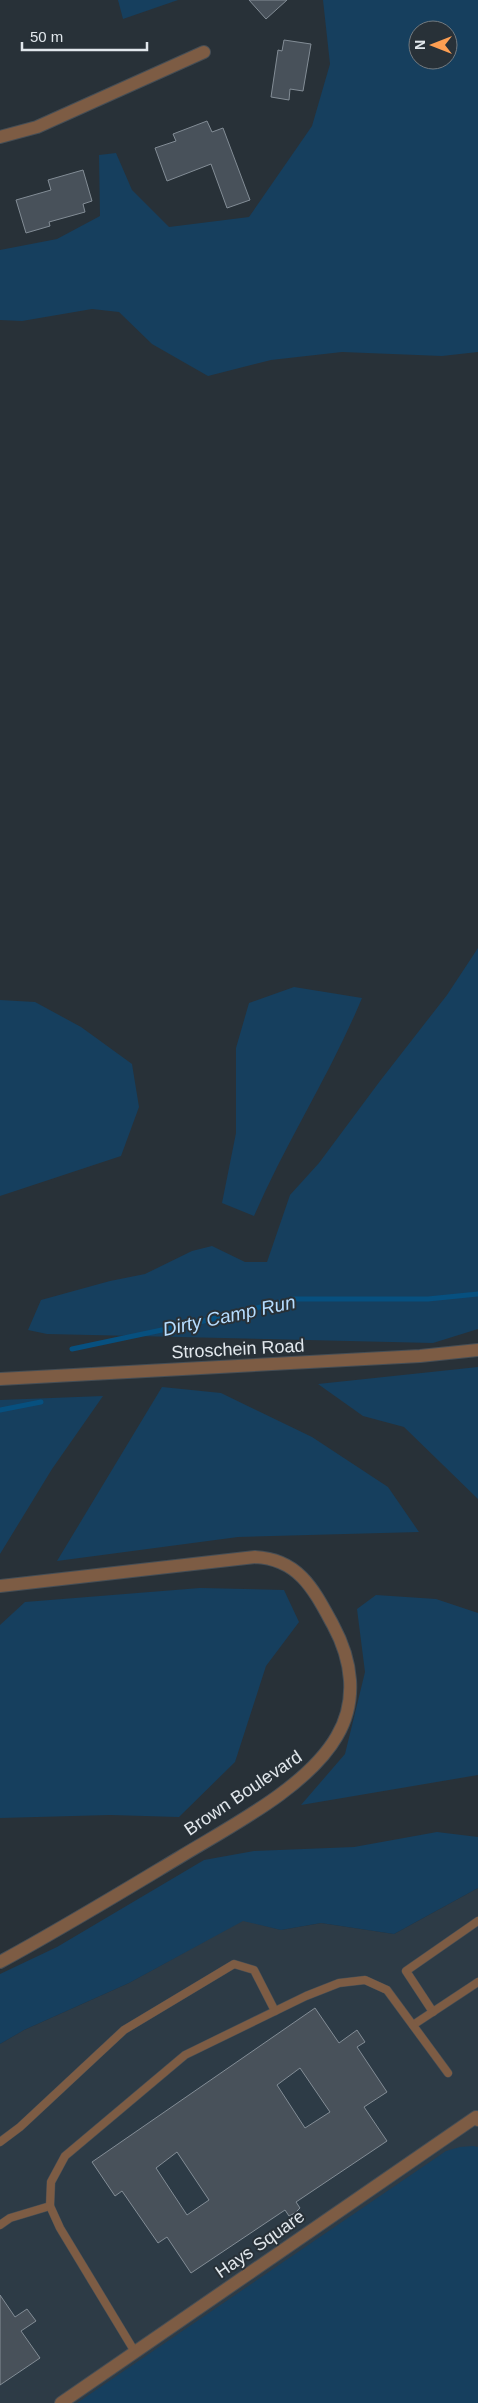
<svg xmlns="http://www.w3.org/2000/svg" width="478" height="2403" viewBox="0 0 478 2403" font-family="Helvetica,sans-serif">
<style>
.built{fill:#2d3b46}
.green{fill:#163f5e;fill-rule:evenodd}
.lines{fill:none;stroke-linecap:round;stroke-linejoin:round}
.stream{stroke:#07507f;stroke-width:5}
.building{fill:#48515a;stroke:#838d96;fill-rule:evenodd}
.service-casing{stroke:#464e55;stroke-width:9}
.minor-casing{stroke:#464e55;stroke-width:14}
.tertiary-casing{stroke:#464e55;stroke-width:14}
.service{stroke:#7d5c44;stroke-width:8}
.minor{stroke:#7d5c44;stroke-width:12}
.tertiary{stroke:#7d5c44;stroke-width:12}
.labels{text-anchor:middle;stroke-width:4;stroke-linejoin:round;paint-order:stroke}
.street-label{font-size:18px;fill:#e1e7ec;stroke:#283138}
.water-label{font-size:19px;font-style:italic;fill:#b6ddff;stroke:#283138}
</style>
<rect width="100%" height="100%" fill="#283138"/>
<!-- built -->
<polygon class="built" points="478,1888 478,2403 0,2403 0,2044 24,2030 129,1983 243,1920 281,1930 321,1923 394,1934"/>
<!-- green -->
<g class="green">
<polygon points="118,0 178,0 123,19"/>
<path d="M323,0H478V352L442,356L342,352L271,360L208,376L152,344L119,312L92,309L22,321L0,320V250L57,239L100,216L99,155L116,153L132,190L169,227L249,217L312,126L330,64ZM418,30H448V60H418Z"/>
<polygon points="478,948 478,1329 433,1343 47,1334 28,1330 41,1300 110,1281 145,1274 192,1251 212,1246 245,1262 267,1262 290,1195 319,1163 380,1081 447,995"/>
<path d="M294,987L362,998C331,1073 286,1142 254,1216L222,1203L236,1133V1048L249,1003Z"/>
<polygon points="0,1000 35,1002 81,1027 132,1064 139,1107 121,1156 0,1196"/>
<polygon points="478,1367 478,1499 404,1427 363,1416 318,1384"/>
<polygon points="162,1387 221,1393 312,1437 388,1487 419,1532 238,1537 57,1561"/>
<polygon points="103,1396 52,1469 0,1554 0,1400"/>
<polygon points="200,1588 284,1590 299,1622 266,1666 235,1762 179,1817 110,1815 0,1818 0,1625 25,1602"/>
<polygon points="376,1595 436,1599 478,1613 478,1775 301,1805 345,1754 365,1672 357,1609"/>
<polygon points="437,1832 478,1837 478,1888 394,1934 321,1923 281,1930 243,1921 129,1983 24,2030 0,2044 0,1974 57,1947 204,1860 254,1851 354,1847"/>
<polygon points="473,2146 478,2147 478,2403 77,2403 446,2151 460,2147"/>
</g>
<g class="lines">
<!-- stream -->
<g class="stream">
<polyline points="72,1349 195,1323 293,1299 428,1299 478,1294"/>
<polyline points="0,1410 41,1402"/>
</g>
</g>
<!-- building -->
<g class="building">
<polygon points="249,0 287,0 266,19"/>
<polygon points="284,40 311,44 303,91 290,89 289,100 271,97 278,50 282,51"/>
<polygon points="207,121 212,132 223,128 250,200 227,208 211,164 167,181 155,148 176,141 173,134"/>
<polygon points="83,170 92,201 83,204 85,212 49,222 50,226 26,233 16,200 51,190 48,180"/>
<path d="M315,2008L339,2043L357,2030L365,2042L357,2047L387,2092L364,2107L387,2141L296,2202L300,2208L295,2213L289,2216L285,2210L191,2273L167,2237L158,2243L122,2191L115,2196L92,2162ZM300,2068L330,2112L305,2128L277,2085ZM177,2152L209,2200L187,2215L156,2168Z"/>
<polygon points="0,2295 15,2317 27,2309 36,2321 21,2331 40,2358 0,2385"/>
</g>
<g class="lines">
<defs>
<g id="service">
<polyline points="433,2012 406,1971 478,1921"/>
<polyline points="413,2025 478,1982"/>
<polyline points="0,2142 20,2127 124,2030 234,1964 254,1970 275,2011"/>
<polyline points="0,2225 10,2218 50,2206"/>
<polyline points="135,2352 60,2228 50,2206 51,2182 65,2156 185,2055 306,1996 339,1983 365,1980 387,1990 448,2073"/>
</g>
<g id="minor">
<polyline points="0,137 37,127 204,52"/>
<path d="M0,1586L255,1557C299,1559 314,1590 333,1625C352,1660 358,1700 337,1736C308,1787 229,1827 180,1857C120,1893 61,1929 0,1962"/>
<polyline points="61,2403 476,2117 478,2120"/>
</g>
<polyline id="tertiary" points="0,1379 420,1356 478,1350"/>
</defs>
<!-- service casing -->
<use href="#service" class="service-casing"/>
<!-- minor casing -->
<use href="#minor" class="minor-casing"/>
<!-- tertiary casing -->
<use href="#tertiary" class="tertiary-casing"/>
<!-- service -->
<use href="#service" class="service"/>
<!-- minor -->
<use href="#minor" class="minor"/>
<!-- tertiary -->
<use href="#tertiary" class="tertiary"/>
</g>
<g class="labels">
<!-- street labels -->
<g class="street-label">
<text transform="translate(238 1349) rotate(-3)" y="6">Stroschein Road</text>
<text transform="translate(243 1793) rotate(-34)" y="6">Brown Boulevard</text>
<text transform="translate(260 2244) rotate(-35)" y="6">Hays Square</text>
</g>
<!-- water labels -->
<g class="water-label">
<text transform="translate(229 1315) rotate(-12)" y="7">Dirty Camp Run</text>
</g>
</g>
<!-- north arrow -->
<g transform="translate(433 45) rotate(270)"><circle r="24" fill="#283138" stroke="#727a80"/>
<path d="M0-4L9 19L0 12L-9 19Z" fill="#fc9e52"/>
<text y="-8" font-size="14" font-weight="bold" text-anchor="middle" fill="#e1e7ec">N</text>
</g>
<!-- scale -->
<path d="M22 42v8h125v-8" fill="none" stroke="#e1e7ec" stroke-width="2.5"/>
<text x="30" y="42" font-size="15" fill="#e1e7ec" stroke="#283138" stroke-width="4" paint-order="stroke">50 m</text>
</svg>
